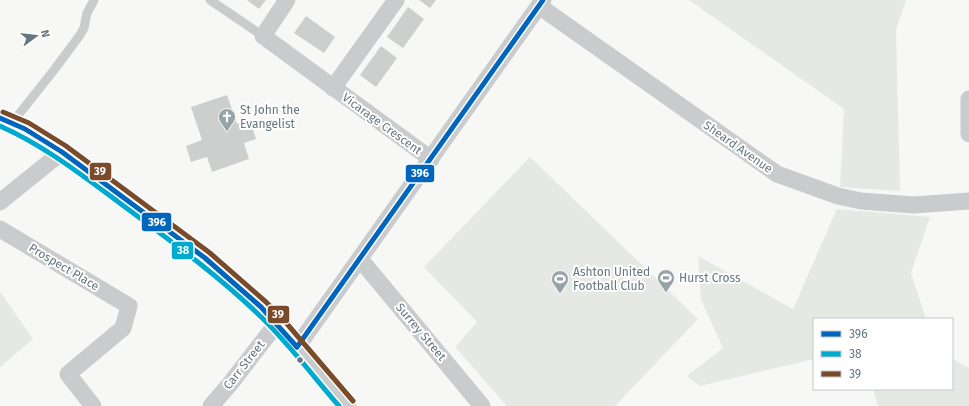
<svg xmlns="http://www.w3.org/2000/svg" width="969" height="406" viewBox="0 0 969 406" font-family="'Fira Sans',sans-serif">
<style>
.green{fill:#e6e8e3}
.building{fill:#cdcfcf}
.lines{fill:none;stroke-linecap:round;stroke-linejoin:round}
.service{stroke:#c9cbcc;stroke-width:9}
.minor{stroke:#c9cbcc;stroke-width:17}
.bus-1-casing{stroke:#fff;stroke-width:8}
.bus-2-casing{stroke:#fff;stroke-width:8}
.bus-3-casing{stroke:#fff;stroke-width:8}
.bus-1{stroke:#0065bd;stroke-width:5}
.bus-2{stroke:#00a9ce;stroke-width:5}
.bus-3{stroke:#7a4b2a;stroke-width:5}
.bus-dot{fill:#64767f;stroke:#fff;stroke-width:1.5}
.labels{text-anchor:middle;stroke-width:4;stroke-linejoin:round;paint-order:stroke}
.poi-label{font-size:12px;fill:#64767f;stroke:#fff;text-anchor:start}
.street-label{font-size:12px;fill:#64767f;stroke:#fff}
.line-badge{stroke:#fff;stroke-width:1.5}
.badge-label{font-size:11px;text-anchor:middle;font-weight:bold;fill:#fff}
</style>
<rect width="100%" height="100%" fill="#f7f7f6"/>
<!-- green -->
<g class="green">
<polygon points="689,0 906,0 896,30 900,191 840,187 844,109"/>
<polygon points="530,157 698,319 615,406 507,406 455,347 477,322 424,267"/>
<polygon points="837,209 930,217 911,273 926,319 814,319 814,359 700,386 687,376 723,348 701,300 698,256 793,309"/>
<polygon points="0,292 33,339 0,367"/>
<polygon points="952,359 969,368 969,406 878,406 873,389 952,389"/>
</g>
<!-- building -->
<g class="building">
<polygon points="247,0 266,0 259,9"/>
<polygon points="419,0 436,0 430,8"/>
<polygon points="408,7 424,19 403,48 387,37"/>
<polygon points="306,16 335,37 324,53 294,33"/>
<polygon points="381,46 397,58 376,87 360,75"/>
<polygon points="227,95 237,124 250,120 256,139 244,143 249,159 212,172 207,157 191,162 186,146 202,140 191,107"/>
</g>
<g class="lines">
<!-- service -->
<g class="service">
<polyline points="210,0 263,36"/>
<polyline points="12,123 54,70 80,35 84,28 87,13 94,0"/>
</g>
<!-- minor -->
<g class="minor">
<polyline points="287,0 263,36 431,159"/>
<polyline points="539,6 777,174 838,196 861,201 914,205 969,201"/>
<polyline points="333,88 396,0"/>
<polyline points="969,99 969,134"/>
<polyline points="0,118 25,129 62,152 205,258 261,307 277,323 348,406"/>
<polyline points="0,202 62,152"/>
<polyline points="0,229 129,306 123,328 68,374 93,406"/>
<polyline points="360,259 482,406"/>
<polyline points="297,347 543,0"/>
<polyline points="211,406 230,384 277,323"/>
</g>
<defs>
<g id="bus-1">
<polyline points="0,118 25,129 62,152 205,258 261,307 297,347"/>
<polyline points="297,347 543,0"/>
</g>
<path id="bus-2" d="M0,126C43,145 79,173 117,201C165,237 213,271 257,313C287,341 312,375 339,406"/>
<polyline id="bus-3" points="3,112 29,123 66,146 210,253 266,302 282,318 353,401"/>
</defs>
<!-- bus-1 casing -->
<use href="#bus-1" class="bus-1-casing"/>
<!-- bus-2 casing -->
<use href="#bus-2" class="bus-2-casing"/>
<!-- bus-3 casing -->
<use href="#bus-3" class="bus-3-casing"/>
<!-- bus-1 -->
<use href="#bus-1" class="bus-1"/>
<!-- bus-2 -->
<use href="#bus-2" class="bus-2"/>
<!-- bus-3 -->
<use href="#bus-3" class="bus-3"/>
</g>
<!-- icons -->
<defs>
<symbol id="church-pin" viewBox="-11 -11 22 30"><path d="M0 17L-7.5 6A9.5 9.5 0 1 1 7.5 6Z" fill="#97a3a9" stroke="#fff"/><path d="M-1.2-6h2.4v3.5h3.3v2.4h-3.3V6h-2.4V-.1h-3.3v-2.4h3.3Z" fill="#fff"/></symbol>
<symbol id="stadium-pin" viewBox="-11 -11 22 30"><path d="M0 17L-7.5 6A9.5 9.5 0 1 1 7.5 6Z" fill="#97a3a9" stroke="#fff"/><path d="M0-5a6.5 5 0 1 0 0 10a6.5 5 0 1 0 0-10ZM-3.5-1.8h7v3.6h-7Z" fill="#fff"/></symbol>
</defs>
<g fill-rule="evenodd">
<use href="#church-pin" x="217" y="107" width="20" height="27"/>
<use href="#stadium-pin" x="656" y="268" width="20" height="27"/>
<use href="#stadium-pin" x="550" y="269" width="20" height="27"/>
</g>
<!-- markers -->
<circle class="bus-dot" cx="300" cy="360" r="3.5"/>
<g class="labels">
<!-- poi labels -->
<g class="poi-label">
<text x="240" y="114">St John the<tspan x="240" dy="14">Evangelist</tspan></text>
<text x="573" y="276">Ashton United<tspan x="573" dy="14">Football Club</tspan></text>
<text x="679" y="282">Hurst Cross</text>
</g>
<!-- street labels -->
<g class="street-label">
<text transform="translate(382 124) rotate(36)" y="4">Vicarage Crescent</text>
<text transform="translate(738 147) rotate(35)" y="4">Sheard Avenue</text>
<text transform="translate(64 267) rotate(31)" y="4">Prospect Place</text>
<text transform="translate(421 332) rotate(50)" y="4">Surrey Street</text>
<text transform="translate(244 365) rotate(-52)" y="4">Carr Street</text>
</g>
</g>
<g class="line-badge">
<rect x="89" y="162" width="23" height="19" rx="4" fill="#7a4b2a"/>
<rect x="405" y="164" width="30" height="19" rx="4" fill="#0065bd"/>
<rect x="141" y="212" width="31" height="20" rx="4" fill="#0065bd"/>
<rect x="171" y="241" width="23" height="19" rx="4" fill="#00a9ce"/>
<rect x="267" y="305" width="23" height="19" rx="4" fill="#7a4b2a"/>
</g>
<g class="badge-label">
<text x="100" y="175">39</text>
<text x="420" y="177">396</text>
<text x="157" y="226">396</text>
<text x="183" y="254">38</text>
<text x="278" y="318">39</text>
</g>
<!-- legend -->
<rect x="813" y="318" width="140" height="72" fill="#ffffff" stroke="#c1c8cc"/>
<rect x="821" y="331" width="20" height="6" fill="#0065bd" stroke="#c1c8cc"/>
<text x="849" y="338" font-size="12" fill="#64767f">396</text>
<rect x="821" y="351" width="20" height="6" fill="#00a9ce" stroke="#c1c8cc"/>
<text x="849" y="358" font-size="12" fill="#64767f">38</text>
<rect x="821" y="371" width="20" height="6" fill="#7a4b2a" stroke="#c1c8cc"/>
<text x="849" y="378" font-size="12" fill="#64767f">39</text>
<!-- north arrow -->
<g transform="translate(36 36) rotate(75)" stroke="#ffffff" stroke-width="3" paint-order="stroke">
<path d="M0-3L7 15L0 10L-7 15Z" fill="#64767f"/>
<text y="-6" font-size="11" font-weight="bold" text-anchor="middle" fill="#64767f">N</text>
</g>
</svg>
